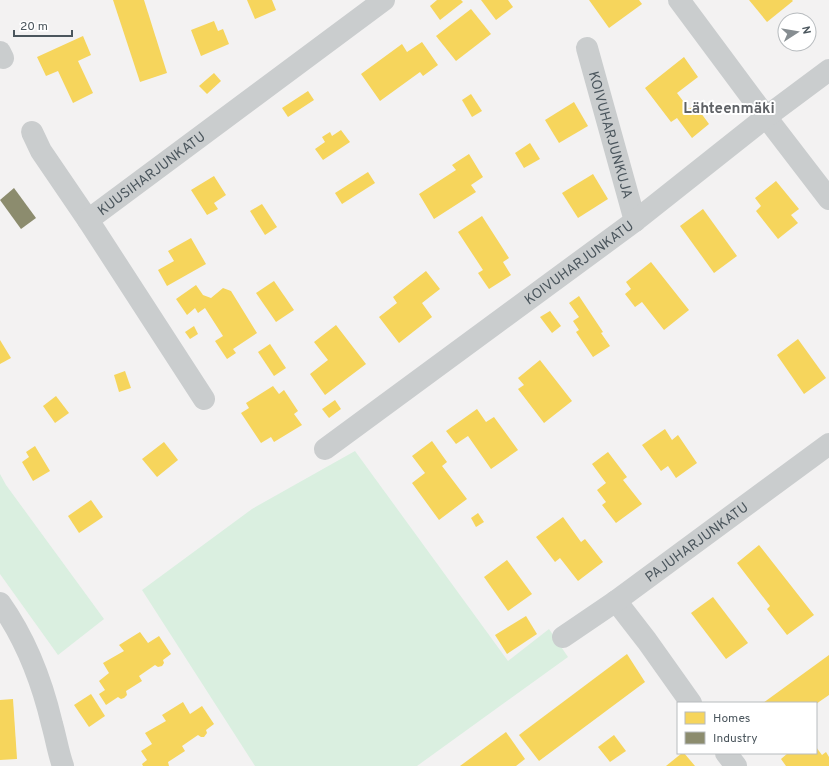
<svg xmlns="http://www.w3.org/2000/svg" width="829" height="766" viewBox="0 0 829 766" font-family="Overpass,sans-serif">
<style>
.green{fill:#daefe0}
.homes{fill:#f6d55c}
.industry{fill:#8c8c6e}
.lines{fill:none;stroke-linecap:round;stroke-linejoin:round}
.minor{stroke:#cacdce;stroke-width:22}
.labels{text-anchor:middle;stroke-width:4;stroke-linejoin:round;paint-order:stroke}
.street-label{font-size:14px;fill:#4b565d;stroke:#fff}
.neighbourhood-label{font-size:15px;font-weight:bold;fill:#5f6266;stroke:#fff}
</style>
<rect width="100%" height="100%" fill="#f3f2f2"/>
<!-- green -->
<g class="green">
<polygon points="355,451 508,661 549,629 568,657 417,766 255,766 142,590 252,509"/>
<polygon points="0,474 6,485 104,619 58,655 0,574"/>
</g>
<!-- homes -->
<g class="homes">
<polygon points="113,0 144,0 167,73 140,82"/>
<polygon points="247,0 272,0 276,10 255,19"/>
<polygon points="437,0 461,0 463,2 440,20 430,6"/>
<polygon points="481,0 508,0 513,7 496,20"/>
<polygon points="589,0 639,0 642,4 609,28"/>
<polygon points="749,0 792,0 793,1 767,22"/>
<polygon points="471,9 491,34 456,61 436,36"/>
<polygon points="214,21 218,31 223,29 229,44 201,56 191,30"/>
<polygon points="83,36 91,55 78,61 93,93 73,103 58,71 46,76 37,57"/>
<polygon points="422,42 438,65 423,76 420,72 380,101 361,74 402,44 407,52"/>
<polygon points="684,57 698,77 677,93 689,109 695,105 709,124 692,138 677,118 671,122 645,88"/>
<polygon points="214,73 221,81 207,94 199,86"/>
<polygon points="308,91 314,100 288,117 282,108"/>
<polygon points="471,94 482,111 472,117 462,100"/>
<polygon points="574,102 588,126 559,143 545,120"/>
<polygon points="341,130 350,142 323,160 315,149 325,142 322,137 330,132 332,136"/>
<polygon points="530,143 540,159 524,168 515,153"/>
<polygon points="469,154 483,177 471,185 476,192 434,219 419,194 456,170 452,165"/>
<polygon points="368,172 375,183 342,204 335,193"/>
<polygon points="593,174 608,199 578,218 562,193"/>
<polygon points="214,176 226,195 214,203 218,209 207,215 191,190"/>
<polygon points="776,181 799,209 791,215 798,223 778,239 756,211 761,206 755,198"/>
<polygon points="262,204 277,227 265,235 250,211"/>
<polygon points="703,209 737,256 714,273 680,226"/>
<polygon points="482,216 509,258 503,262 511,275 489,289 478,273 483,270 458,232"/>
<polygon points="191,238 206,264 167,286 158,270 174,261 168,251"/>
<polygon points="651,262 689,310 664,330 642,302 635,307 625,294 631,289 626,282"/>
<polygon points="426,271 440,289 422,303 432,317 399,343 379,317 397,303 393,297"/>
<polygon points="274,281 294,310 276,322 256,293"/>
<polygon points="196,285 203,295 211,298 223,288 231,291 257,333 233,349 236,353 227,359 215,341 223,336 205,308 198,313 195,308 187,315 176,299"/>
<polygon points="579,296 603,332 601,333 610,346 593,357 576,332 579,330 573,321 579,317 569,303"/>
<polygon points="550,311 561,326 552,333 540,317"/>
<polygon points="336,325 366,364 325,395 310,374 328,360 314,342"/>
<polygon points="194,326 198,334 190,339 185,332"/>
<polygon points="798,339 826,378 804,394 777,355"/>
<polygon points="0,340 11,358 0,364"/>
<polygon points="270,344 286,368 274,376 258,352"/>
<polygon points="540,360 572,401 544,423 518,389 524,385 518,378"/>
<polygon points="125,371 131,388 119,392 114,375"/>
<polygon points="273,386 279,394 284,390 298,411 294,414 302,425 274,442 271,437 261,443 241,413 249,408 246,403"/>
<polygon points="56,396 69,413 55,423 43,406"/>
<polygon points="335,400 341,409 329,418 322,409"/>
<polygon points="477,409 486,422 494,417 518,450 491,469 468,436 456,444 446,431"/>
<polygon points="665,429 672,440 678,435 697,463 676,478 668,466 661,471 642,445"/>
<polygon points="432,441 447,462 442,466 467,499 439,520 412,483 425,473 412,456"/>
<polygon points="164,442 178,460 157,477 142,459"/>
<polygon points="35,446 50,471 33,481 22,462 29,457 26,452"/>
<polygon points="608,452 627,477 623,480 642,504 616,523 602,505 606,502 597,490 606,483 592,464"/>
<polygon points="91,500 103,517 79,533 68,516"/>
<polygon points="478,513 484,522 476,527 471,518"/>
<polygon points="563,517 581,542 585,539 603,562 578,581 560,558 555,562 536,537"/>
<polygon points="759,545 814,615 787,635 767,609 770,606 737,563"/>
<polygon points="507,560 532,594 508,611 484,577"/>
<polygon points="713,597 748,643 726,659 691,613"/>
<polygon points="526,616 537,634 507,654 495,635"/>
<polygon points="140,632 148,643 159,636 171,654 163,660 164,663 162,666 158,667 155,665 139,676 142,681 126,691 127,695 124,698 121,699 118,697 106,705 99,694 105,690 99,681 109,673 103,663 124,651 119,645"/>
<polygon points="627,654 645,682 539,761 519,735"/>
<polygon points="829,655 829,695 816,704 816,703 763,703"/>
<polygon points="91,694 105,716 89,727 74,705"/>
<polygon points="13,699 17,759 0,760 0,700"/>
<polygon points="183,702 190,714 202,706 214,724 206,730 207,733 204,737 201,737 198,735 182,746 185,751 168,762 169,766 143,766 142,764 147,760 141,751 152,744 145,733 166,721 162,715"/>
<polygon points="506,732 525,759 516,766 460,766"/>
<polygon points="614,735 626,751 610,762 598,747"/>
<polygon points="816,747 822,755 826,752 829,757 829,766 786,766 781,759 788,753 816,753"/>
<polygon points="682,753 684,753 695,766 666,766"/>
</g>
<!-- industry -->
<polygon class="industry" points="14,188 36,218 21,229 0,200"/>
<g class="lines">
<!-- minor -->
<g class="minor">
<polyline points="679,0 766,117 829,199"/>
<path id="s1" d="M587,48L635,221"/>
<polyline points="0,52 3,58"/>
<polyline points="32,132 41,151 88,220"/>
<path id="s2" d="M204,399L88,220L384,0"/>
<path id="s3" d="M325,449L635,221L766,117L829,70"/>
<polyline points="616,601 647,641 691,703"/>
<path d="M0,603C25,638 42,682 52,724C56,738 58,752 63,766"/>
<path id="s4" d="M563,637L616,601L829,444"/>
<polyline points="726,753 736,766"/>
</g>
</g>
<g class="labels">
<!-- street labels -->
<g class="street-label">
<text dy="5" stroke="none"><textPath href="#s1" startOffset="90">KOIVUHARJUNKUJA</textPath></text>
<text dy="5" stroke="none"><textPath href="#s2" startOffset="292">KUUSIHARJUNKATU</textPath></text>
<text dy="5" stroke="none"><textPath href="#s3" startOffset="315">KOIVUHARJUNKATU</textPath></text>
<text dy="5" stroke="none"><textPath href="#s4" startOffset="164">PAJUHARJUNKATU</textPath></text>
</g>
<!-- neighbourhood labels -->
<g class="neighbourhood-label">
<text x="729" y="113">Lähteenmäki</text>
</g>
</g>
<!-- legend -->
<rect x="677" y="702" width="140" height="52" fill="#ffffff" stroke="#b7bbbe"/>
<rect x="685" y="712" width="20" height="12" fill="#f6d55c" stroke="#b7bbbe"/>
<text x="713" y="722" font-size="12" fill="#4b565d">Homes</text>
<rect x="685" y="732" width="20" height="12" fill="#8c8c6e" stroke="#b7bbbe"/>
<text x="713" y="742" font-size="12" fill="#4b565d">Industry</text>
<!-- north arrow -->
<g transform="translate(797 32) rotate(78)"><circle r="19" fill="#ffffff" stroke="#b7bbbe"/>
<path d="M0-3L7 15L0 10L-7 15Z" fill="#868d91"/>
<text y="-6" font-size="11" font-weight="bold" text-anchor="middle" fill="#4b565d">N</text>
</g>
<!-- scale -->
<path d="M14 30v6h58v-6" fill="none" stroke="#4b565d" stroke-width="2"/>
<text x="20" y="30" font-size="12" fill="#4b565d" stroke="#ffffff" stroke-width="3" paint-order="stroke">20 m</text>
</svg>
